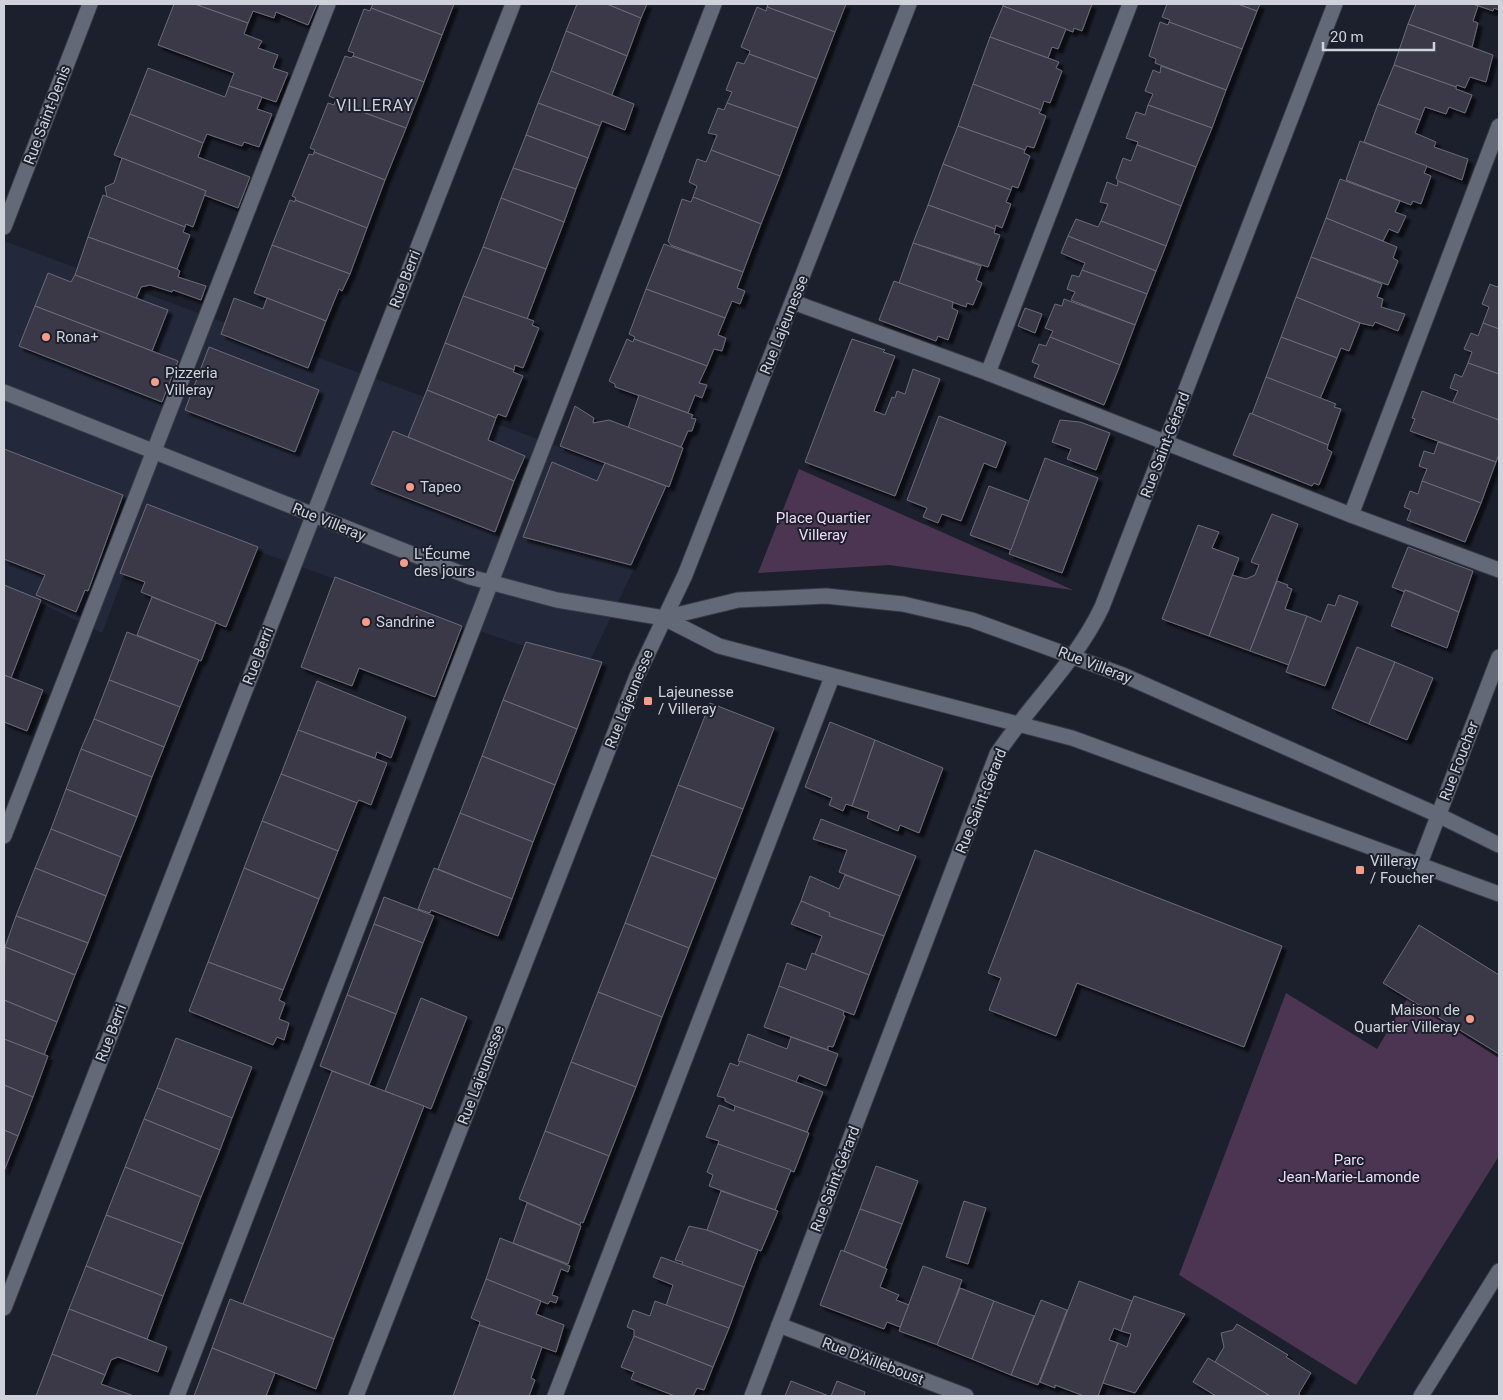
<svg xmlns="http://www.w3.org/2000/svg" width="1503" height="1400" viewBox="0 0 1503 1400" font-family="Roboto,sans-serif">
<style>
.built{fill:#23293a}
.green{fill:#4c3552}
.building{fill:#3b3946;stroke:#6d6a79;filter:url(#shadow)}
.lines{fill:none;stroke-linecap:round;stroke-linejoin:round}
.service-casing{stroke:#373a44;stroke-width:17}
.minor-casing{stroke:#373a44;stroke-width:17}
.tertiary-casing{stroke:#373a44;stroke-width:17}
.secondary-casing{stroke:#373a44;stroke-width:17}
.service{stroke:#646977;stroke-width:15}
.minor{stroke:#646977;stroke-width:15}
.tertiary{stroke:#646977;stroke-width:15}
.secondary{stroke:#646977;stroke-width:15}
.poi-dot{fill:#f49d8b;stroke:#1c202c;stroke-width:2}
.labels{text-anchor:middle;stroke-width:4;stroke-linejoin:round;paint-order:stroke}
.street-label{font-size:15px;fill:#cfd2da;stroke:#1c202c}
.poi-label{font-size:15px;fill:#cfd2da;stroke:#1c202c;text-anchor:start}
.park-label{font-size:15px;fill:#f0d9f7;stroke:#1c202c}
.neighbourhood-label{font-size:16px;letter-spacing:1px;fill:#cfd2da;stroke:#1c202c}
</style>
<defs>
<filter id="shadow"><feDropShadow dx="4.5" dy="4.5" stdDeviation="1" flood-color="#0009"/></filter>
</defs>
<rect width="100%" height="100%" fill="#1c202c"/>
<!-- built -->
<polygon class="built" points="4,241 672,489 587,667 455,623 255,550 149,508 102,633 4,585"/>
<!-- green -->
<g class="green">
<polygon points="799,469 1073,590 889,565 758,573"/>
<polygon points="1286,993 1377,1049 1407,999 1499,1058 1499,1156 1356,1385 1179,1275"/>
</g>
<!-- building -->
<g class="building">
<polygon points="174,4 195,4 248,23 244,34 262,41 258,48 278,55 273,68 288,73 276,102 229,86 234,73 158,45"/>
<polygon points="195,4 317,4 308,25 276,12 274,18 253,11 248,23"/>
<polygon points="373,4 454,4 442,35 371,8"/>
<polygon points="577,4 607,4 641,18 627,56 566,31"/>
<polygon points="607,4 647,4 641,18"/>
<polygon points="768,4 846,4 835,32 767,7"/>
<polygon points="1003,4 1092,4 1082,31 1074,28 1073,32 1003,6"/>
<polygon points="1167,4 1238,4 1257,11 1242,49 1169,22 1170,20 1162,17"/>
<polygon points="1238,4 1260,4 1257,11"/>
<polygon points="1416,4 1473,4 1478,6 1473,21 1478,23 1472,47 1408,24"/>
<polygon points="1473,4 1499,4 1499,10 1494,8 1493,11"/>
<polygon points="1003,6 1066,29 1058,49 1052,47 1048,58 990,37"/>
<polygon points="757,7 766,11 767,7 835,32 817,79 749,54 750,51 741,47"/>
<polygon points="371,8 442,35 424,82 353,56 354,53 348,51 364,9 370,11"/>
<polygon points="1160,22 1168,25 1169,22 1242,49 1226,90 1155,63 1156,59 1149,56"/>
<polygon points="1408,24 1493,55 1486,82 1470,77 1465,88 1457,85 1456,87 1394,65"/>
<polygon points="566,31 627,56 611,97 551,71"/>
<polygon points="990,37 1059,62 1056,68 1062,71 1050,103 1044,101 1041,110 973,84"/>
<polygon points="749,54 817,79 798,128 727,103 732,92 726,90 737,62 744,64"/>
<polygon points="345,56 351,58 353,56 424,82 406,128 335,102 336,99 329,96"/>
<polygon points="1394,65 1456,87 1456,89 1472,95 1465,113 1449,107 1446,114 1425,107 1420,120 1378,104"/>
<polygon points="1161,66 1226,90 1212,128 1148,105 1153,94 1145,91 1153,70 1160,73"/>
<polygon points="148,68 225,97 229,86 262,97 257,109 272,114 259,147 244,142 242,146 207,134 203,143 130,114"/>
<polygon points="551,71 634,104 625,130 602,121 600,126 538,103"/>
<polygon points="973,84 1041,110 1039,113 1046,116 1034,148 1027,146 1025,150 958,126"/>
<polygon points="335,102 406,128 385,180 314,152 315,150 310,148 328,103 334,105"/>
<polygon points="538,103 600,126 588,158 526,135"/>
<polygon points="727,103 798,128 780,176 711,150 717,135 708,133 718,108 724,110"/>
<polygon points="1378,104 1420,120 1415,133 1436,142 1434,147 1468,159 1462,180 1364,142"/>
<polygon points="1148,105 1212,128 1196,167 1137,145 1138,142 1126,138 1136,112 1145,115"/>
<polygon points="130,114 203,143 198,157 250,177 238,208 204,195 206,191 114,155"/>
<polygon points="958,126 1025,150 1024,153 1030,156 1018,188 1012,186 1011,190 943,164"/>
<polygon points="526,135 588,158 576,189 513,168"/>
<polygon points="1360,141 1427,166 1424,173 1431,176 1421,204 1413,201 1411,205 1346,180"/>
<polygon points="1137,145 1196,167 1181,206 1118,181 1116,178 1123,158 1131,161"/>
<polygon points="711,150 780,176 761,224 693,197 697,186 689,182 697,159 706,162"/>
<polygon points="314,152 385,180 367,228 295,200 296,198 292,196 309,154 313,155"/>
<polygon points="122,158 206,191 193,227 186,224 185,227 107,197 105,187 114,183"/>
<polygon points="943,164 1011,190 1006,202 1011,204 1002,228 996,225 995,229 928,205"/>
<polygon points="513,168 576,189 564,222 501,198"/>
<polygon points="1340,179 1400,201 1395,212 1406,216 1398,233 1389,229 1383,241 1326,218"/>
<polygon points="1118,181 1181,206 1166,246 1101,221 1108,204 1100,202 1107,182 1117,186"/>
<polygon points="103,195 185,227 183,232 190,235 177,269 88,237"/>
<polygon points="693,197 761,224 743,272 671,245 668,241 682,199 691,202"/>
<polygon points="501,198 564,222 546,269 483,247"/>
<polygon points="290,200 295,202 295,200 367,228 350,274 272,245"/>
<polygon points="928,205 995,229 994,233 1000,235 988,267 913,243"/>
<polygon points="1326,218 1397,247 1393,258 1398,261 1388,285 1311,257"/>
<polygon points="1076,219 1098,227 1101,221 1166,246 1156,271 1068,236"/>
<polygon points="1068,236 1156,271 1147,294 1082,270 1085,263 1061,253"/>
<polygon points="88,237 177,269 180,271 178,277 206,286 201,300 173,290 172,292 150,285 141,287 136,299 75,275"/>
<polygon points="913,243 981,266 976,280 982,283 973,305 967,303 966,307 899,283"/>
<polygon points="664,244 743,272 737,288 745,291 740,304 732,301 725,318 646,289"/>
<polygon points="272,245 350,274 342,291 339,289 326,321 254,293"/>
<polygon points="483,247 546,269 527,319 463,296"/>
<polygon points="1311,257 1382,284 1377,297 1383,299 1381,307 1405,314 1398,331 1375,322 1373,326 1360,323 1296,297"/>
<polygon points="1082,270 1147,294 1135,325 1071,300 1075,292 1067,289 1072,275 1079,277"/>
<polygon points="48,273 71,282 75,275 168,310 152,351 35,306"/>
<polygon points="894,281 953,302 952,308 958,311 948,340 938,336 936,341 879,320"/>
<polygon points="1490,284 1497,287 1499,285 1499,329 1483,323 1489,307 1482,304"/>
<polygon points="646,289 725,318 718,335 726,338 722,351 714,349 707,366 634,339 635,337 629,334"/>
<polygon points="463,296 534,321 532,325 539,328 523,368 515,365 514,370 445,343"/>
<polygon points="1296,297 1360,323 1349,351 1341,348 1337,358 1281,337"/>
<polygon points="234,298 263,309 267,298 326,321 308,368 221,334"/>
<polygon points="1064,299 1135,325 1120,365 1050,337 1053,331 1045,328 1055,304 1062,306"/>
<polygon points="35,306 178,361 162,402 19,346"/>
<polygon points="1025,308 1042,314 1035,333 1018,326"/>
<polygon points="1483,323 1499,329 1499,374 1468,363 1472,352 1464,349 1471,333 1478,336"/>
<polygon points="1050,337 1120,365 1104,405 1034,377 1039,365 1032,362 1039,344 1046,346"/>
<polygon points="1281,337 1337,358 1320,399 1266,377"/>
<polygon points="627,339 633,342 634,339 707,366 699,383 707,385 702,398 695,395 688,413 615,387 615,384 609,381"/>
<polygon points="852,339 885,350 883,352 895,356 874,411 885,415 892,397 895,398 897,391 905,394 913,369 940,379 895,496 805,462"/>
<polygon points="445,343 514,370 513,372 523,376 506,417 498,414 496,418 427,390"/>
<polygon points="209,347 319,390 295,452 185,410"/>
<polygon points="1468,363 1499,374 1499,420 1452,404 1458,391 1450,388 1455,374 1462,377"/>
<polygon points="1266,377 1336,404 1334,407 1341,409 1328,445 1252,414"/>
<polygon points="427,390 496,418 488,440 525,456 514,481 408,437"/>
<polygon points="1422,391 1499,420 1499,454 1496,462 1410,431 1415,419 1412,418"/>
<polygon points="639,395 693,415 691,418 696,419 692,431 688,431 681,447 628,428"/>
<polygon points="575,406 594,418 593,423 609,420 683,448 669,487 560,446"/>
<polygon points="1250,413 1328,445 1327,449 1332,452 1319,485 1314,483 1312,486 1233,455"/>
<polygon points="939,416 1006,442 996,468 984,463 961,521 942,514 938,523 923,517 927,508 907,500"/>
<polygon points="1060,420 1080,422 1110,433 1096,470 1067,459 1071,449 1052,442"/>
<polygon points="393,431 514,481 495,532 371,484"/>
<polygon points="1438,442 1496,462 1481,503 1422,481 1427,469 1419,466 1424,451 1434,454"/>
<polygon points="4,449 123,495 88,591 85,590 76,612 36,595 45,575 4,559"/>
<polygon points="1045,458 1098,478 1062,573 1009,554"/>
<polygon points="552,462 597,481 605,463 666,486 631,565 523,537"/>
<polygon points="1422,481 1481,503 1465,542 1407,520 1411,510 1404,507 1410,491 1418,494"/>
<polygon points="989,486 1029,501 1011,550 970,535"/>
<polygon points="147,504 258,547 226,627 141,592 145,582 120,573"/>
<polygon points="1272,514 1298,524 1250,651 1209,636 1232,575 1246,579 1255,575 1259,565 1251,562"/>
<polygon points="1198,525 1219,532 1212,548 1239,558 1209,636 1162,619"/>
<polygon points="1408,547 1473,571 1459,612 1409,591 1405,590 1405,592 1392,587"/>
<polygon points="335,577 462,626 435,697 359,668 352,686 301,667"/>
<polygon points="1277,581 1288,585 1287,587 1292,589 1285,609 1307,616 1289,665 1250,651"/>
<polygon points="4,585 41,600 11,678 4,675"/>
<polygon points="1405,590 1459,612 1447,648 1391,626"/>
<polygon points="1339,595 1358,602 1325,686 1286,672 1307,616 1321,622 1328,604 1335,606"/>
<polygon points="152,597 216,622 201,661 137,635"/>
<polygon points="127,632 199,660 180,707 109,680"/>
<polygon points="526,642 602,662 577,729 503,700"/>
<polygon points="1357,647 1395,662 1369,724 1332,708"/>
<polygon points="1395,662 1433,678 1407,740 1369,724"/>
<polygon points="4,675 43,690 27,731 4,722"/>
<polygon points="109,680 180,707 164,747 94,719"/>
<polygon points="317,681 406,717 391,758 377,752 375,758 298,730"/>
<polygon points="503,700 577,729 555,785 482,756"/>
<polygon points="710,703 774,728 743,809 678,785"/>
<polygon points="94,719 164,747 152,777 81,749"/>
<polygon points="830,722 875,740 852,806 846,804 843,811 829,805 832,798 805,787"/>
<polygon points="298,730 387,763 371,805 359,800 357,803 281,774"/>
<polygon points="875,740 943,768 919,833 900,825 898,831 867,818 869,812 852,806"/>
<polygon points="81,749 152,777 137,817 66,789"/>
<polygon points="482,756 555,785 533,842 460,813"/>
<polygon points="281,774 357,803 338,851 262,821"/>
<polygon points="678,785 743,809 716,879 651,855"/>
<polygon points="66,789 137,817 121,857 51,829"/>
<polygon points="460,813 533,842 512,899 438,869"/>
<polygon points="821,819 916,856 900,896 839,872 847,850 813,839"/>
<polygon points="262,821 338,851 319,899 244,868"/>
<polygon points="51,829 121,857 106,896 35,868"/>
<polygon points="1035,850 1282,946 1244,1047 1077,983 1056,1036 989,1010 1001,978 988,973"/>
<polygon points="651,855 716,879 689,948 625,923"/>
<polygon points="35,868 106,896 88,943 16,916"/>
<polygon points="244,868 319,899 283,990 208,962"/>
<polygon points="434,868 512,899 498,936 431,910 430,913 418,909"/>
<polygon points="845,875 900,896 884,936 829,916 830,913 801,901 810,876 839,889"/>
<polygon points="384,897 434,916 423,943 374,924"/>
<polygon points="801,901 830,913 829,916 884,936 869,975 815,954 822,936 791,924"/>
<polygon points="16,916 88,943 75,975 5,947"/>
<polygon points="625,923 689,948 662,1017 598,992"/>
<polygon points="374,924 423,943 396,1014 347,995"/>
<polygon points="1419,925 1499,975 1499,1054 1383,983"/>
<polygon points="5,947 75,975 57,1022 4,1000"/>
<polygon points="812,953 869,975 854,1015 779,986 787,963 806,970"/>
<polygon points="208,962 283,990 279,1000 285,1003 279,1019 289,1023 284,1040 277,1037 273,1045 189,1011"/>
<polygon points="779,986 844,1011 843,1015 845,1016 833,1047 828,1046 828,1050 764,1027"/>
<polygon points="598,992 662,1017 636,1087 571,1062"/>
<polygon points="347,995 396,1014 369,1085 320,1066"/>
<polygon points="421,998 467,1017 431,1109 385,1091"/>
<polygon points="4,1000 57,1022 44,1055 4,1039"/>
<polygon points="748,1034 787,1049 791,1037 838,1054 826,1086 799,1075 796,1082 738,1061"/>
<polygon points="176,1038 252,1067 232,1118 157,1088"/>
<polygon points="4,1039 48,1056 33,1097 4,1085"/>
<polygon points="740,1061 823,1092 807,1132 735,1106 725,1101 725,1098 717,1096 730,1063 738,1066"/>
<polygon points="571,1062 636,1087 609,1156 545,1131"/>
<polygon points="332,1071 424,1106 334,1339 243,1304"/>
<polygon points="4,1085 33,1097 18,1136 4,1130"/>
<polygon points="157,1088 232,1118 220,1150 144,1119"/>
<polygon points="719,1105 734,1111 735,1106 809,1133 794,1172 736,1151 718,1144 719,1141 706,1137"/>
<polygon points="144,1119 220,1150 201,1197 125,1167"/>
<polygon points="4,1130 18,1136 4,1171"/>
<polygon points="545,1131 609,1156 583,1223 581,1222 580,1225 519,1199"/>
<polygon points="718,1144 791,1170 775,1210 709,1186 713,1175 707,1172"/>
<polygon points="876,1166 918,1181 902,1224 860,1209"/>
<polygon points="125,1167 201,1197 183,1244 106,1215"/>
<polygon points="721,1191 778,1211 761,1251 707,1230"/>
<polygon points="964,1201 986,1208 968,1264 946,1257"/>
<polygon points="527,1203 581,1226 568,1264 513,1243"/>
<polygon points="860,1209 902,1224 885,1268 844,1251"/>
<polygon points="106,1215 183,1244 163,1296 86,1266"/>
<polygon points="689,1226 707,1230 758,1250 744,1287 681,1265 683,1262 675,1260"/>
<polygon points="500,1238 570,1266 568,1272 561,1269 552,1295 558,1297 556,1303 550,1301 548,1304 486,1279"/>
<polygon points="841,1250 887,1269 880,1287 899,1295 896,1300 909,1305 900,1327 887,1322 884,1329 820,1305"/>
<polygon points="661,1257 744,1287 729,1328 666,1306 673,1285 653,1277"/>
<polygon points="86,1266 163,1296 147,1339 69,1309"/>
<polygon points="923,1266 962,1280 938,1345 899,1331"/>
<polygon points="486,1279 541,1301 536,1314 564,1325 556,1352 479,1325 480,1322 471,1318"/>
<polygon points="1079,1281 1132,1301 1121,1331 1114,1328 1109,1340 1118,1343 1098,1396 1084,1396 1055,1385 1055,1388 1040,1382"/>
<polygon points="960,1288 994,1301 972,1359 937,1345"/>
<polygon points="1134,1296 1185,1314 1135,1393 1103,1383 1118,1343 1127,1347 1131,1334 1121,1331"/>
<polygon points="230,1299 334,1339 316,1389 212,1348"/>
<polygon points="1041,1300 1067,1310 1038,1385 1011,1375"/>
<polygon points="655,1301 729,1328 713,1367 634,1336 634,1330 627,1327 633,1310 650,1316"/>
<polygon points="994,1301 1034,1316 1011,1375 972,1359"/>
<polygon points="69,1309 167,1347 158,1372 118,1357 111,1360 105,1375 52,1354"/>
<polygon points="1237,1324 1288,1355 1286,1357 1311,1373 1299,1393 1300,1396 1270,1396 1215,1362 1224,1347 1221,1333 1233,1330"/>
<polygon points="479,1325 542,1347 531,1378 535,1380 529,1396 453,1396"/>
<polygon points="634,1336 713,1367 704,1390 697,1388 693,1396 675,1396 631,1379 634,1372 621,1367"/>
<polygon points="212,1348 275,1373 266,1396 194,1396"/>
<polygon points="52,1354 105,1375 101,1384 134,1396 36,1396"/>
<polygon points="1208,1358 1215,1362 1270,1396 1216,1396 1193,1382"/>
<polygon points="791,1381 829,1396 785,1396"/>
<polygon points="837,1381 865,1392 864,1396 831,1396"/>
</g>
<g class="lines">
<defs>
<g id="service">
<polyline points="793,302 988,373 1351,515 1499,570"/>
<polyline points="988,373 1130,4"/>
<polyline points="1351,515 1499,126"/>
<polyline points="4,836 328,4"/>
<polyline points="177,1396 714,4"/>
<polyline points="555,1396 832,677"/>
</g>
<g id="minor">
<polyline points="4,392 470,577 557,600 664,618"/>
<polyline points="1419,866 1499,657"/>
<polyline points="4,1308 513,4"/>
<polyline points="779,1325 966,1396"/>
<path d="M752,1396L997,754C1030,704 1076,662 1102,607L1335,4"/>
</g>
<g id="tertiary">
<polyline points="664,618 738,600 826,596 903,604 972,620 1123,675 1438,815 1499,845"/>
<polyline points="664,618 719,646 1072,738 1499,894"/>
<polyline points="1421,1396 1499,1271"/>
</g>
<g id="secondary">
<polyline points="4,227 90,4"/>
<polyline points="356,1396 637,676 685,575 909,4"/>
</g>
</defs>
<!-- service casing -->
<use href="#service" class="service-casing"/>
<!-- minor casing -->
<use href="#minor" class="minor-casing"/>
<!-- tertiary casing -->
<use href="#tertiary" class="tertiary-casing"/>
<!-- secondary casing -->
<use href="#secondary" class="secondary-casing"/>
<!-- service -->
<use href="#service" class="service"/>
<!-- minor -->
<use href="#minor" class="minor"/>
<!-- tertiary -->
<use href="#tertiary" class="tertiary"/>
<!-- secondary -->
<use href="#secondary" class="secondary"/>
</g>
<!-- markers -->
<g class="poi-dot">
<circle cx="46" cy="337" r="5"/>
<circle cx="155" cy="382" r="5"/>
<circle cx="410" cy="487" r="5"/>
<circle cx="404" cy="563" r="5"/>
<circle cx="366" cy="622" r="5"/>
<rect x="643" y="696" width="10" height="10" rx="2.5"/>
<rect x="1355" y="865" width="10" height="10" rx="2.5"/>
<circle cx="1470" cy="1019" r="5"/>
</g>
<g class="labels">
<!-- street labels -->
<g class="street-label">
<text transform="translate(47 115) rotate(-69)" y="5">Rue Saint-Denis</text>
<text transform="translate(405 279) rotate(-69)" y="5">Rue Berri</text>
<text transform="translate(784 325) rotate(-68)" y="5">Rue Lajeunesse</text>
<text transform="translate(1165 445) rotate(-69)" y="5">Rue Saint-Gérard</text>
<text transform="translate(329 522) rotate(22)" y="5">Rue Villeray</text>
<text transform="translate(258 656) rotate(-69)" y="5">Rue Berri</text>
<text transform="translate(1095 665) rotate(21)" y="5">Rue Villeray</text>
<text transform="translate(629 699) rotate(-68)" y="5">Rue Lajeunesse</text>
<text transform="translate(1459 761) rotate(-69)" y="5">Rue Foucher</text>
<text transform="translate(981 801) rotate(-68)" y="5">Rue Saint-Gérard</text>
<text transform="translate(111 1033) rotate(-69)" y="5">Rue Berri</text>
<text transform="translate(481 1075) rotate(-69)" y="5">Rue Lajeunesse</text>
<text transform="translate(835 1179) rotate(-69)" y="5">Rue Saint-Gérard</text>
<text transform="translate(873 1361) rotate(21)" y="5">Rue D'Ailleboust</text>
</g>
<!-- poi labels -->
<g class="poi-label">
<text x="56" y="342">Rona+</text>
<text x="165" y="378">Pizzeria<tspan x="165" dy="17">Villeray</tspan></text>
<text x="420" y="492">Tapeo</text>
<text x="414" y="559">L'Écume<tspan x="414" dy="17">des jours</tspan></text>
<text x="376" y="627">Sandrine</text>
<text x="658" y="697">Lajeunesse<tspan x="658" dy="17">/ Villeray</tspan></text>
<text x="1370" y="866">Villeray<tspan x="1370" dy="17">/ Foucher</tspan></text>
<text x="1460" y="1015" text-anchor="end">Maison de<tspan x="1460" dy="17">Quartier Villeray</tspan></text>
</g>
<!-- park labels -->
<g class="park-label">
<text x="823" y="523">Place Quartier<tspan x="823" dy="17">Villeray</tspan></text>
<text x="1349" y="1165">Parc<tspan x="1349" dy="17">Jean-Marie-Lamonde</tspan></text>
</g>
<!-- neighbourhood labels -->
<g class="neighbourhood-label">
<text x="375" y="111">VILLERAY</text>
</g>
</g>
<!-- border -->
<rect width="1503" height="1400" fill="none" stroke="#cfd2da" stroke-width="10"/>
<!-- scale -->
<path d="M1323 42v8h111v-8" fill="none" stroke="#cfd2da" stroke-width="2.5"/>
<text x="1330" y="42" font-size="15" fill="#cfd2da" stroke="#1c202c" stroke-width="4" paint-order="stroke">20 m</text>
</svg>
